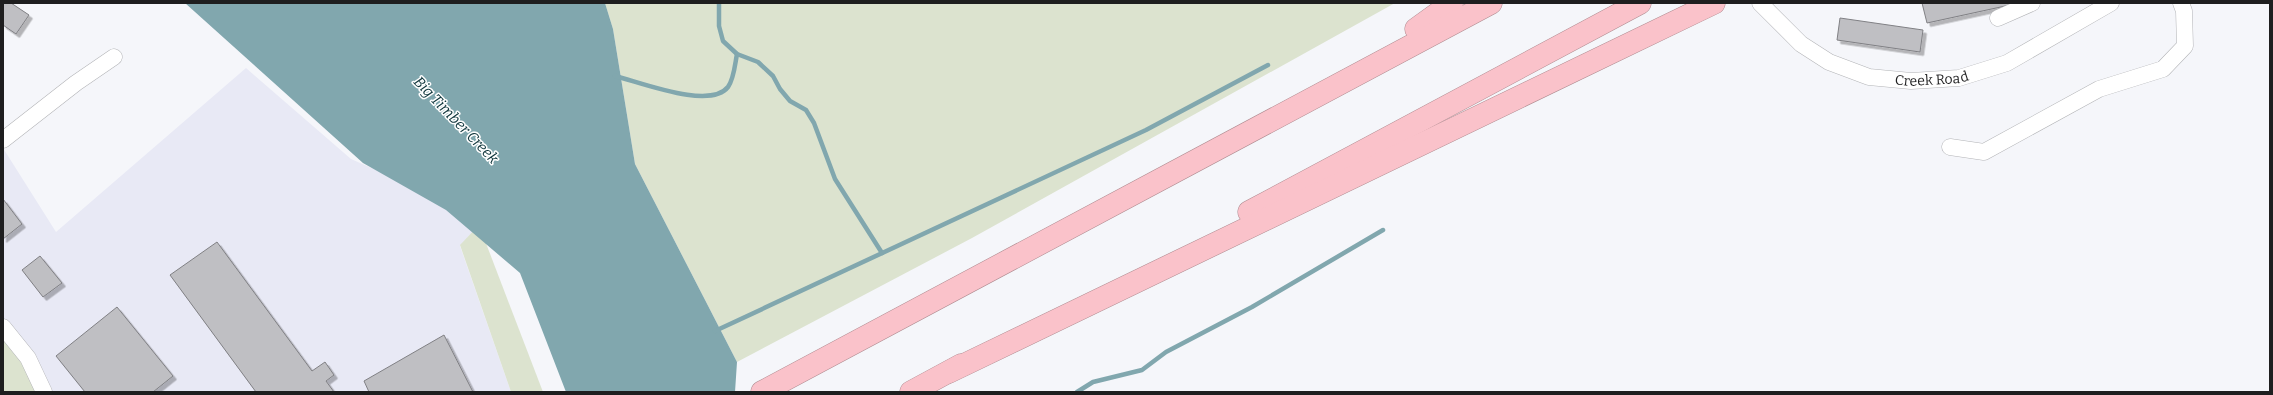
<svg xmlns="http://www.w3.org/2000/svg" width="2273" height="395" viewBox="0 0 2273 395" font-family="Bitter,serif">
<style>
.built{fill:#e8e9f5}
.green{fill:#dce3cf}
.water{fill:#81a7ae}
.lines{fill:none;stroke-linecap:round;stroke-linejoin:round}
.stream{stroke:#81a7ae;stroke-width:4.5}
.building{fill:#bfbfc3;stroke:#808084;filter:url(#shadow)}
.minor-casing{stroke:#b3b4b7;stroke-width:17}
.highway-casing{stroke:#ad898e;stroke-width:23}
.minor{stroke:#fff;stroke-width:16}
.highway{stroke:#fac2ca;stroke-width:22}
.labels{text-anchor:middle;stroke-width:3;stroke-linejoin:round;paint-order:stroke}
.street-label{font-size:14px;fill:#1e1e1f;stroke:#fff}
.water-label{font-size:15px;font-style:italic;fill:#0e353b;stroke:#fff}
</style>
<defs>
<filter id="shadow"><feDropShadow dx="3.5" dy="3.5" stdDeviation="0" flood-color="#0004"/></filter>
</defs>
<rect width="100%" height="100%" fill="#f5f6fa"/>
<!-- built -->
<polygon class="built" points="246,68 351,159 468,210 479,225 460,246 511,392 44,392 3,326 3,148 56,232"/>
<!-- green -->
<g class="green">
<polygon points="605,3 1395,3 972,238 737,362 635,164 613,29"/>
<polygon points="479,225 543,392 511,392 460,245"/>
<polygon points="3,331 44,392 3,392"/>
</g>
<!-- water -->
<polygon class="water" points="185,3 605,3 613,29 635,164 737,362 735,392 566,392 520,273 446,210 363,163"/>
<g class="lines">
<!-- stream -->
<g class="stream">
<polyline points="719,3 719,26 723,41 737,54 758,62 773,76 780,89 790,101 806,110 814,123 835,179 882,253"/>
<path d="M615,76C640,82 710,110 728,87C734,79 735,64 737,54"/>
<polyline points="715,331 1146,130 1268,65"/>
<polyline points="1077,392 1093,382 1142,370 1166,352 1252,307 1383,230"/>
</g>
</g>
<!-- building -->
<g class="building">
<polygon points="3,3 11,3 29,15 16,34 3,25"/>
<polygon points="1922,3 2019,3 1927,23"/>
<polygon points="1840,18 1923,30 1920,52 1837,40"/>
<polygon points="3,199 22,224 3,239"/>
<polygon points="217,242 312,371 325,362 334,375 326,381 334,392 256,392 170,275"/>
<polygon points="40,256 62,283 43,297 22,270"/>
<polygon points="117,307 173,376 153,392 85,392 56,356"/>
<polygon points="444,335 473,392 369,392 364,381"/>
</g>
<g class="lines">
<defs>
<g id="minor">
<path id="s1" d="M1760,3L1801,44L1829,62L1869,77L1911,81L1959,78L2007,63L2111,3"/>
<polyline points="1998,18 2032,3"/>
<polyline points="3,140 76,83 114,57"/>
<polyline points="1950,147 1984,152 2099,89 2163,69 2185,46 2184,11 2181,3"/>
<polyline points="3,327 28,358 44,392"/>
</g>
<g id="highway">
<polyline points="1416,29 1452,3"/>
<polyline points="1249,212 1640,3"/>
<polyline points="949,372 1714,3"/>
<polyline points="762,392 1491,3"/>
<polyline points="911,392 961,365"/>
</g>
</defs>
<!-- minor casing -->
<use href="#minor" class="minor-casing"/>
<!-- highway casing -->
<use href="#highway" class="highway-casing"/>
<!-- minor -->
<use href="#minor" class="minor"/>
<!-- highway -->
<use href="#highway" class="highway"/>
</g>
<g class="labels">
<!-- street labels -->
<g class="street-label">
<text dy="5" stroke="none"><textPath href="#s1" startOffset="197">Creek Road</textPath></text>
</g>
<!-- water labels -->
<g class="water-label">
<text transform="translate(456 120) rotate(46)" y="5">Big Timber Creek</text>
</g>
</g>
<!-- border -->
<rect width="2273" height="395" fill="none" stroke="#1e1e1f" stroke-width="8"/>
</svg>
